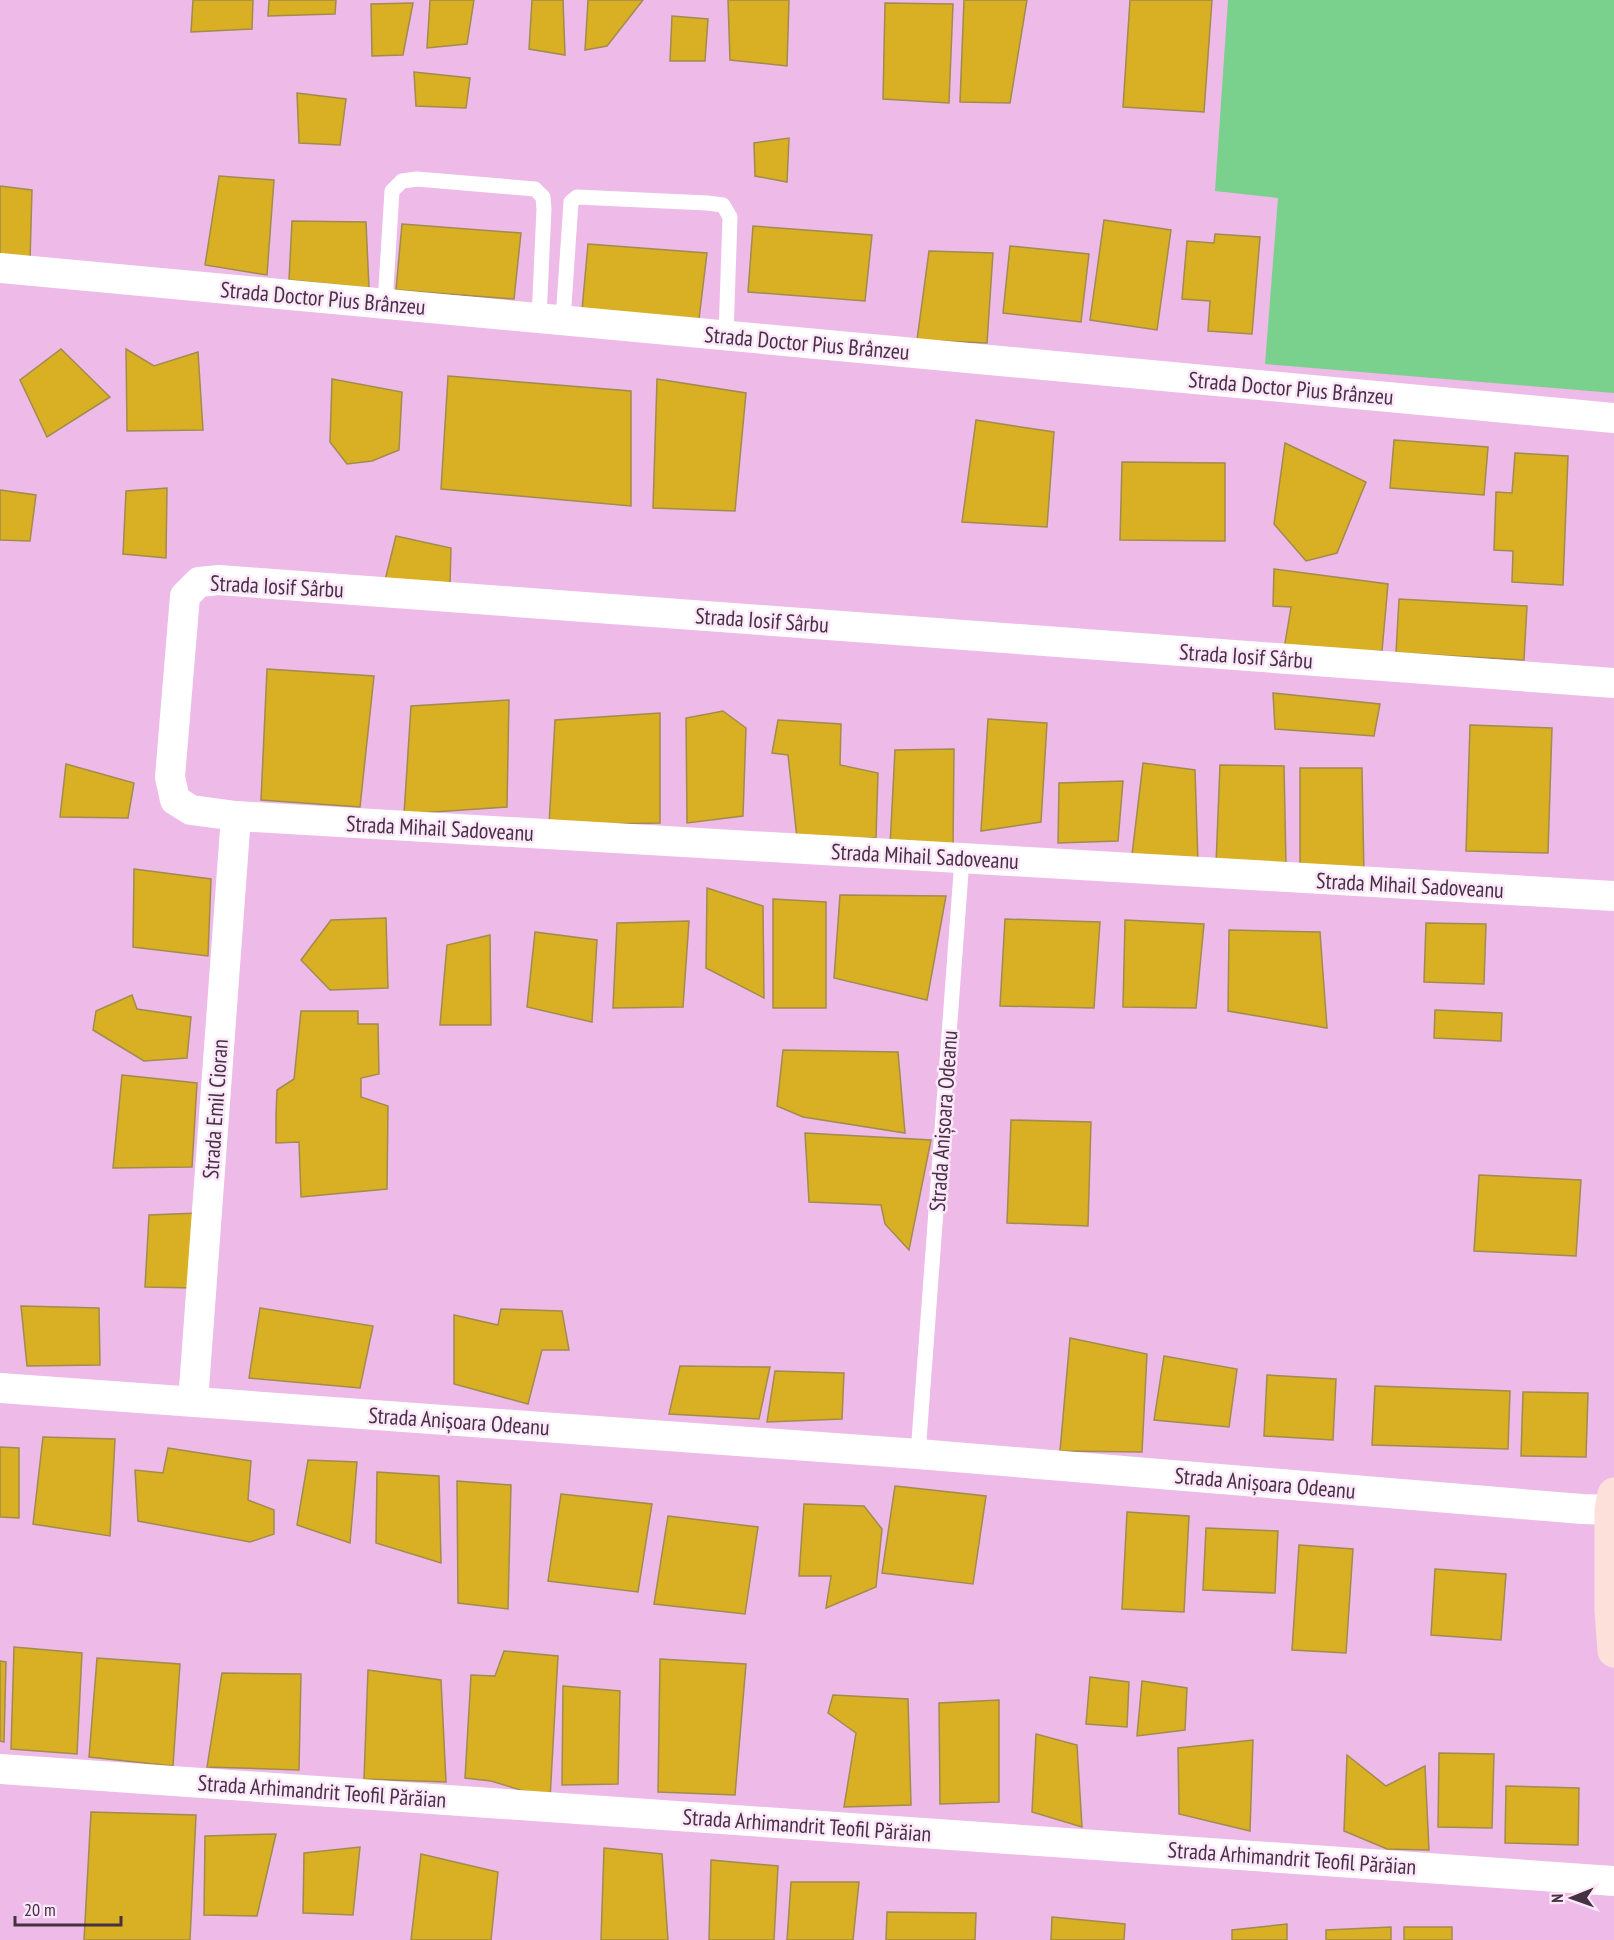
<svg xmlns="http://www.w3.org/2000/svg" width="1614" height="1940" viewBox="0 0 1614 1940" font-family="'PT Sans Narrow',sans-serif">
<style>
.green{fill:#7ad18e}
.building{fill:#d9af23;stroke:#a18b4e;stroke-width:1.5}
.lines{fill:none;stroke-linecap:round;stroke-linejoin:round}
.lane{stroke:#fff;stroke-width:15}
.street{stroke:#fff;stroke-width:30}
.secondary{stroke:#fee0db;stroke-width:33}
.labels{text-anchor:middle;stroke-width:5;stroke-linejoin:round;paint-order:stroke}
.street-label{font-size:22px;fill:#463143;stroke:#fce6f9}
</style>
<rect width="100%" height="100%" fill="#eebae8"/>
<!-- green -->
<polygon class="green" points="1228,0 1614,0 1614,393 1265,364 1278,198 1215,191"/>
<!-- building -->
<g class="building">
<polygon points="193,0 253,0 252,29 191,32"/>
<polygon points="269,0 336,0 335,14 268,16"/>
<polygon points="430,0 474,0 467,44 427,48"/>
<polygon points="532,0 563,0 565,55 529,49"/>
<polygon points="588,0 643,0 607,46 585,50"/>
<polygon points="728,0 789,0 787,66 730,60"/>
<polygon points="964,0 1027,0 1010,103 960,102"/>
<polygon points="1130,0 1212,0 1204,112 1123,107"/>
<polygon points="413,3 403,55 372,56 371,4"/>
<polygon points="885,3 953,4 949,103 883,99"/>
<polygon points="672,16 708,19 705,61 670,61"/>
<polygon points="414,72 470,78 466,108 416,106"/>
<polygon points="297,93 346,99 340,145 299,143"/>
<polygon points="789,138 787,182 755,176 754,143"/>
<polygon points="219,176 274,180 267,275 205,265"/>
<polygon points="0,186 32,190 30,261 0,256"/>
<polygon points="1104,220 1171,230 1157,330 1090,320"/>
<polygon points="292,221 366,222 369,288 289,280"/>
<polygon points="402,224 521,233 514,299 396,290"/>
<polygon points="753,226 872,235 865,301 748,292"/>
<polygon points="1215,234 1260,237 1252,334 1208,331 1210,301 1182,299 1187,241 1214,243"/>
<polygon points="588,244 707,253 699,319 582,310"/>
<polygon points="1010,246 1089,254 1081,322 1003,313"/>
<polygon points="929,251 993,253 987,343 917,340"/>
<polygon points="61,349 110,397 47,437 20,380"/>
<polygon points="126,349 154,366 198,352 203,430 127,431"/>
<polygon points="448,376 631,391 631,506 441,489"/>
<polygon points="332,379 402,392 399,450 372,461 347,464 330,442"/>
<polygon points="657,379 746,393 735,511 653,508"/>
<polygon points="976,420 1054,432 1047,527 962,522"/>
<polygon points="1394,440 1488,447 1484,495 1390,488"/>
<polygon points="1285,443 1366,482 1337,553 1306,561 1274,524"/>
<polygon points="1515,453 1568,456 1563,585 1512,582 1513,551 1494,550 1496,492 1512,493"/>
<polygon points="1122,462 1225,463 1225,541 1120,540"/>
<polygon points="167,488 166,558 123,554 126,491"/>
<polygon points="0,490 36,495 30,541 0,540"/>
<polygon points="396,536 451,548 450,586 385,580"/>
<polygon points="1274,569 1388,584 1382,651 1284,649 1291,607 1273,606"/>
<polygon points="1399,599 1527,606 1524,660 1396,653"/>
<polygon points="267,669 374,676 360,807 261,800"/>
<polygon points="1273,693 1380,704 1374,736 1275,729"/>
<polygon points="509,700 507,807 404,814 411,706"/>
<polygon points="723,711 746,728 743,816 687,823 686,718"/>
<polygon points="660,713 660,823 549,825 555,720"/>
<polygon points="988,719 1047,723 1041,822 981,831"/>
<polygon points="778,720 841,724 840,765 878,773 876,838 797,838 788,755 772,753"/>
<polygon points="1470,725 1552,728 1548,853 1466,851"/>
<polygon points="954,749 953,851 890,846 895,750"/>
<polygon points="1143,763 1195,770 1198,863 1131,863"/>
<polygon points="66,764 134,783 128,818 60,817"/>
<polygon points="1220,765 1284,766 1286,865 1216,864"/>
<polygon points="1300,768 1362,768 1364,877 1300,871"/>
<polygon points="1123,781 1118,841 1058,843 1059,783"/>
<polygon points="134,869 211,879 208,956 133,947"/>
<polygon points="707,888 763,906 764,998 706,968"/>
<polygon points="840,895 946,896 927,1000 834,978"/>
<polygon points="773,899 826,902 826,1008 773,1008"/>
<polygon points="386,918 388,988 330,990 301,960 331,920"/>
<polygon points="1005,919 1100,922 1094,1008 1000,1006"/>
<polygon points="1125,920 1204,924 1196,1008 1123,1007"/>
<polygon points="689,921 683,1007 613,1008 617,923"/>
<polygon points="1426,923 1486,924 1484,984 1424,982"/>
<polygon points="1229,930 1320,932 1327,1028 1228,1011"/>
<polygon points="535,932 597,940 592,1022 527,1007"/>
<polygon points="490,935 491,1025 440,1025 447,945"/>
<polygon points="132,995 137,1009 191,1017 187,1058 144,1061 93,1030 96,1011"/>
<polygon points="1435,1010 1502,1013 1501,1041 1434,1038"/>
<polygon points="301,1011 358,1011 358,1024 378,1024 379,1074 361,1078 361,1097 388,1106 387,1189 301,1197 299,1142 276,1143 276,1114 277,1090 294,1079"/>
<polygon points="783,1050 898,1052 905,1133 803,1117 777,1106"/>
<polygon points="122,1075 197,1083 192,1167 113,1168"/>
<polygon points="1011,1120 1091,1122 1088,1226 1007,1223"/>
<polygon points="805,1133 931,1140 909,1250 885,1224 881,1205 809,1202"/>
<polygon points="1479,1175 1581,1180 1576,1256 1474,1251"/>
<polygon points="198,1213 194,1288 145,1287 149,1215"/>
<polygon points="21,1306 99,1308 100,1365 27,1366"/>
<polygon points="260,1308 373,1326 360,1388 249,1378"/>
<polygon points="501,1309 562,1311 569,1350 542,1350 528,1404 454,1384 454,1315 498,1325"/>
<polygon points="1070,1338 1147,1354 1142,1452 1060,1451"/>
<polygon points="1164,1356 1237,1369 1229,1427 1154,1420"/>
<polygon points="680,1366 770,1367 759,1419 669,1414"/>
<polygon points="775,1371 844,1373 842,1419 767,1422"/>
<polygon points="1267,1375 1336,1379 1333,1440 1264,1436"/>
<polygon points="1375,1386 1510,1391 1508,1449 1372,1445"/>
<polygon points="1523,1392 1588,1393 1586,1457 1521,1456"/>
<polygon points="43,1437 115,1439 110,1536 33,1524"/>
<polygon points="0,1447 19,1448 19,1518 0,1517"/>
<polygon points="168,1448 251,1461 248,1500 274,1510 274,1534 250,1542 138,1521 135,1470 163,1473"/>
<polygon points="308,1460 357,1462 350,1543 297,1525"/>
<polygon points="377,1472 439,1476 441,1563 376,1543"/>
<polygon points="457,1481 511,1485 508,1609 458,1603"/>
<polygon points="895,1486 986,1496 973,1584 882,1573"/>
<polygon points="561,1494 652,1504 638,1592 548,1581"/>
<polygon points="804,1504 864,1506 882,1529 876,1587 826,1608 831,1576 799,1576"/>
<polygon points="1127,1512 1189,1516 1184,1612 1122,1609"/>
<polygon points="668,1516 758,1527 745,1614 654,1604"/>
<polygon points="1206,1528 1278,1531 1275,1593 1203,1590"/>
<polygon points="1299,1545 1353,1549 1346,1653 1292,1650"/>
<polygon points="1435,1569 1506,1574 1501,1640 1431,1635"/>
<polygon points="14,1647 82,1653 77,1754 11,1749"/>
<polygon points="504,1651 558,1656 550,1799 491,1781 465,1778 471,1675 495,1676"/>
<polygon points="97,1658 180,1664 173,1766 89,1757"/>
<polygon points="660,1659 746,1664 735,1795 658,1792"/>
<polygon points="0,1661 6,1662 4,1742 0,1741"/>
<polygon points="368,1670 441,1680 446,1782 364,1779"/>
<polygon points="222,1673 301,1674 299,1770 207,1767"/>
<polygon points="1090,1677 1129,1682 1127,1727 1086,1724"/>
<polygon points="1142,1681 1187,1688 1185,1730 1137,1736"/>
<polygon points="563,1686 620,1691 618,1784 562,1785"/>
<polygon points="833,1695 908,1699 911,1805 844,1807 856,1733 828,1713"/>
<polygon points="999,1700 999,1802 940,1804 939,1703"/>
<polygon points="1036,1734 1077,1745 1082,1827 1032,1812"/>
<polygon points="1253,1740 1250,1831 1179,1814 1178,1748"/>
<polygon points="1439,1753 1494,1754 1492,1828 1438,1827"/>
<polygon points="1347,1755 1386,1786 1425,1766 1429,1850 1387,1849 1344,1831"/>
<polygon points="1506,1786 1579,1788 1578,1845 1505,1843"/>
<polygon points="91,1812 196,1815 190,1940 84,1940"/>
<polygon points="276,1834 257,1916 204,1915 205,1836"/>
<polygon points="360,1847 353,1915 303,1913 304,1853"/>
<polygon points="604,1848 662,1854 668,1940 601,1940"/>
<polygon points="421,1854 498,1872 491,1940 411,1940"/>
<polygon points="711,1860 778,1866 774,1940 709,1940"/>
<polygon points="791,1882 859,1882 853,1940 787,1940"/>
<polygon points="887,1912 976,1913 975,1940 886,1940"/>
<polygon points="1052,1917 1125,1924 1124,1940 1051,1940"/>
<polygon points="1287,1924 1287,1940 1232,1940 1232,1930"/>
<polygon points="1391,1927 1391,1940 1326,1940 1326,1930"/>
<rect x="1404" y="1927" width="48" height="13"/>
</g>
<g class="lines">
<!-- lane -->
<g class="lane">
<polyline points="385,303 392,191 402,181 417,179 535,189 543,197 544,209 539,318"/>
<polyline points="563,320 571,202 577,197 707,203 723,205 730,217 726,335"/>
<polyline points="918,1454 962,859"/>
</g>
<!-- street -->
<g class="street">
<polyline points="0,268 1614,418"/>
<polyline points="1614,683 219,580 199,582 185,596 170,777 175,800 191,810 236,816 1614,896"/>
<polyline points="0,1388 918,1454 1582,1509 1611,1510"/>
<polyline points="193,1402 236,816"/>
<polyline points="0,1769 1614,1881"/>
</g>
<!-- secondary -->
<polyline class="secondary" points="1614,1494 1611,1510 1611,1610 1614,1651"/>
</g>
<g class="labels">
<!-- street labels -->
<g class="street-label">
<text transform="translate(323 298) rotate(5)" y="8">Strada Doctor Pius Brânzeu</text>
<text transform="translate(807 343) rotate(5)" y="8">Strada Doctor Pius Brânzeu</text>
<text transform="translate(1291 388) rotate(5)" y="8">Strada Doctor Pius Brânzeu</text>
<text transform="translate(277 586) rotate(3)" y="8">Strada Iosif Sârbu</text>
<text transform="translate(762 620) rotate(4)" y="8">Strada Iosif Sârbu</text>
<text transform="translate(1246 656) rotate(4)" y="8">Strada Iosif Sârbu</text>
<text transform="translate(440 828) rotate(3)" y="8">Strada Mihail Sadoveanu</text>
<text transform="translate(925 856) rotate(3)" y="8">Strada Mihail Sadoveanu</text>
<text transform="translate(1410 885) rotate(3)" y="8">Strada Mihail Sadoveanu</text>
<text transform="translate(215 1109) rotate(-86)" y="8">Strada Emil Cioran</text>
<text transform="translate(943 1121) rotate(-86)" y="8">Strada Anișoara Odeanu</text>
<text transform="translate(459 1421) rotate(4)" y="8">Strada Anișoara Odeanu</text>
<text transform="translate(1265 1483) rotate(5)" y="8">Strada Anișoara Odeanu</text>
<text transform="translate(322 1791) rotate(4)" y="8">Strada Arhimandrit Teofil Părăian</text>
<text transform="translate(807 1825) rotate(4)" y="8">Strada Arhimandrit Teofil Părăian</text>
<text transform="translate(1292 1858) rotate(4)" y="8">Strada Arhimandrit Teofil Părăian</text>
</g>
</g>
<!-- north arrow -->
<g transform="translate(1572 1898) rotate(269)" stroke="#fce6f9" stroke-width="4.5" paint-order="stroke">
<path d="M0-4.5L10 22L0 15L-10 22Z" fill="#463143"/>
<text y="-9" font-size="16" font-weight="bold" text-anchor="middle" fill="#463143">N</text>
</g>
<!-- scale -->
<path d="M15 1916v9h106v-9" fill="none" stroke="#463143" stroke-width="3"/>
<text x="24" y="1916" font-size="18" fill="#463143" stroke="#fce6f9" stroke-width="4.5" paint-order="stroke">20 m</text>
</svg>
